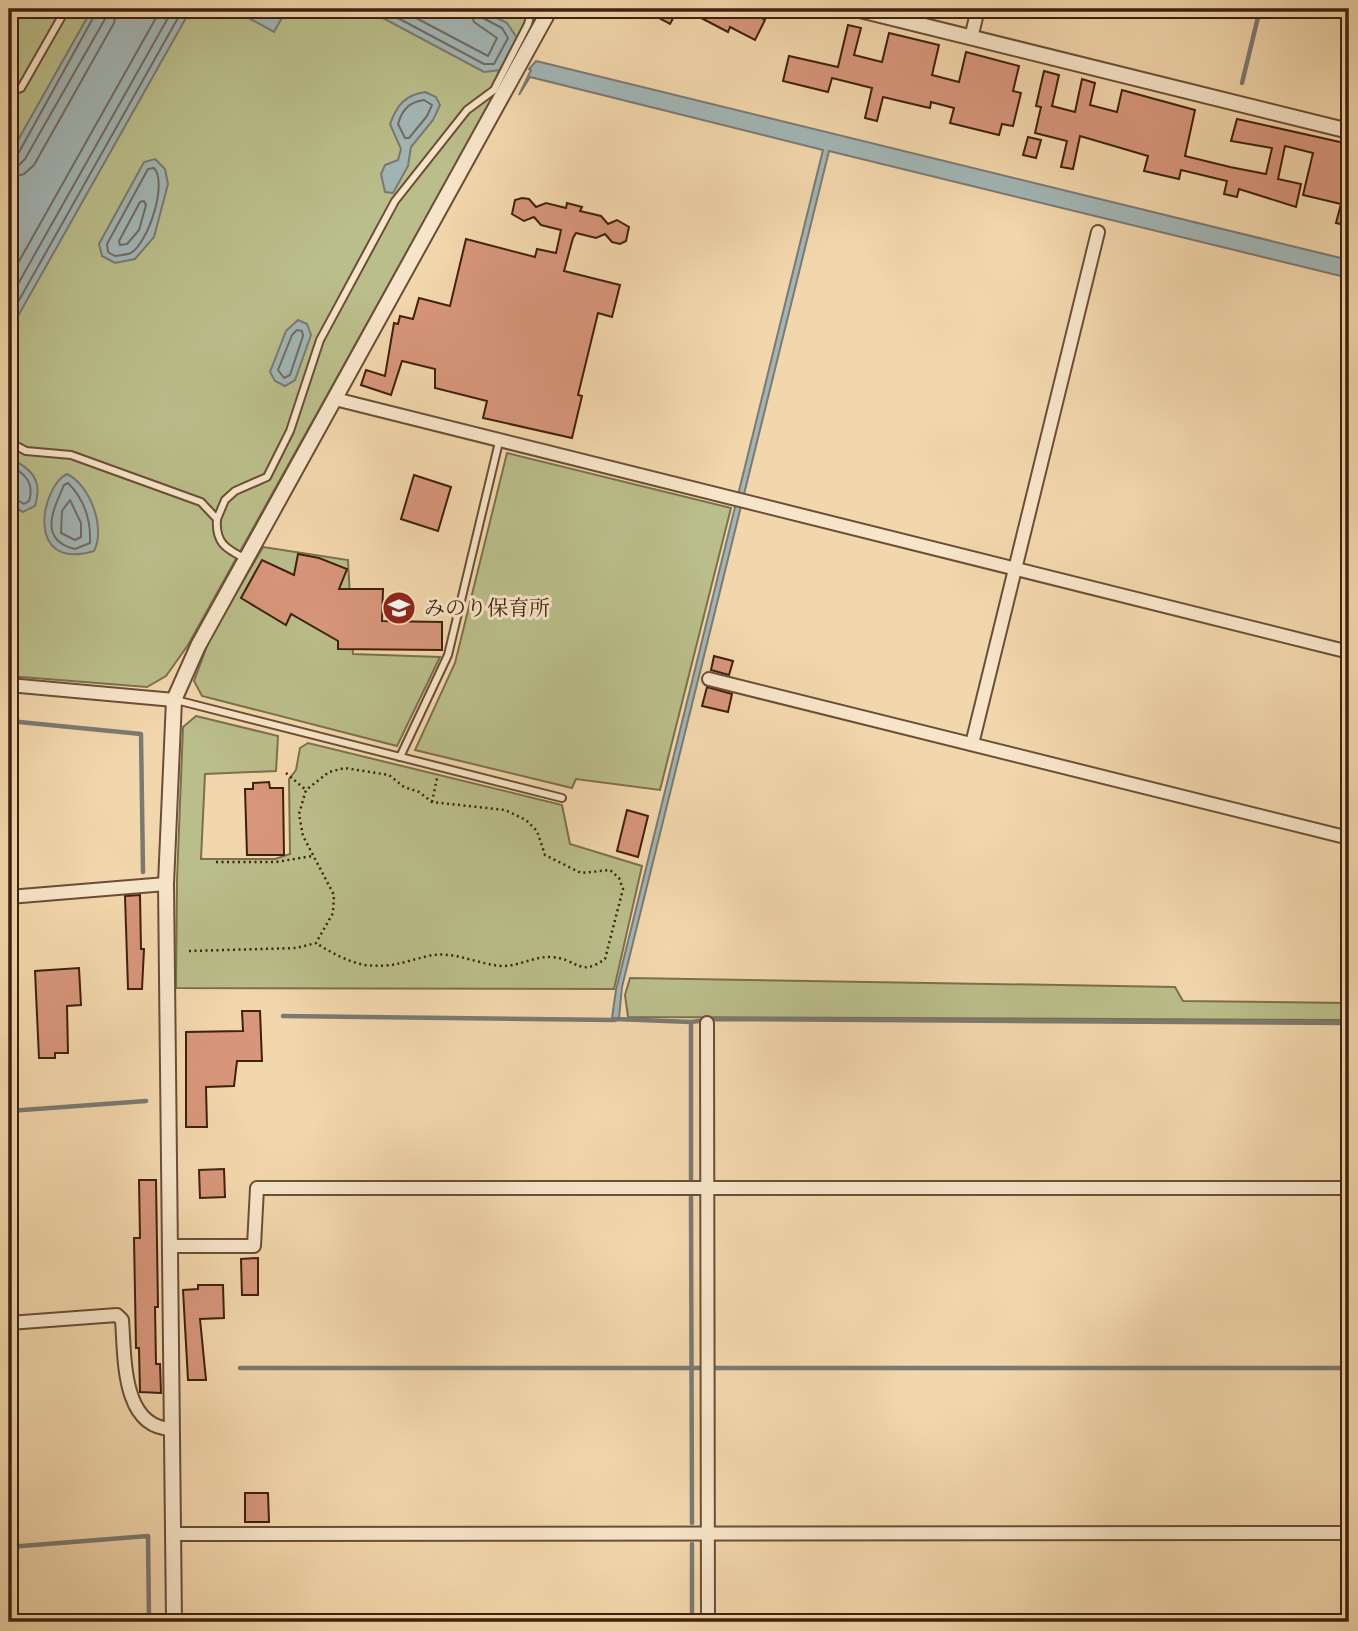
<svg xmlns="http://www.w3.org/2000/svg" width="1358" height="1631" viewBox="0 0 1358 1631" font-family="'IM FELL French Canon','Noto Serif JP',serif">
<style>
.green{fill:#babe8a;stroke:#7c704c;stroke-width:2}
.water{fill:#a2b6b6;stroke:#7a7a72;stroke-width:2}
.lines{fill:none;stroke-linecap:round;stroke-linejoin:round}
.shore{stroke:#706c62;stroke-width:2}
.stream{stroke:#7a7a72;stroke-width:4.5}
.building{fill:#d8967b;stroke:#3e210d;stroke-width:2}
.service-casing{stroke:#6b4e35;stroke-width:10}
.minor-casing{stroke:#6b4e35;stroke-width:16}
.tertiary-casing{stroke:#6b4e35;stroke-width:18}
.path{stroke:#3e210d;stroke-width:2.5;stroke-dasharray:2 3.5;stroke-linecap:butt}
.service{stroke:#f7e5c9;stroke-width:6}
.minor{stroke:#f7e5c9;stroke-width:12}
.tertiary{stroke:#f7e5c9;stroke-width:14}
.labels{text-anchor:middle;stroke-width:6;stroke-linejoin:round;paint-order:stroke}
.poi-label{font-size:21px;fill:#3e210d;stroke:#f7e5c9;text-anchor:start}
</style>
<rect width="100%" height="100%" fill="#f3d7ac"/>
<filter id="stains"><feTurbulence type="fractalNoise" baseFrequency=".00286" numOctaves="4"/><feColorMatrix values="0 0 0 0 .2 0 0 0 0 .09 0 0 0 0 .02 0 0 0 .5 -.17"/></filter>
<radialGradient id="worn" r=".72"><stop offset=".6" stop-color="#630" stop-opacity="0"/><stop offset="1" stop-color="#630" stop-opacity=".3"/></radialGradient>
<!-- green -->
<g class="green">
<polygon points="9,9 542,9 188,645 166,676 147,687 9,676"/>
<polygon points="507,453 731,508 660,790 576,779 572,788 415,750 455,663"/>
<polygon points="263,547 348,560 353,654 440,657 397,746 202,696 194,681 210,638"/>
<polygon points="196,716 278,736 276,771 205,774 201,859 275,859 290,854 289,779 296,770 300,748 308,743 562,805 570,844 642,866 614,989 176,988 177,880 183,727"/>
<polygon points="630,978 1175,987 1183,1001 1349,1003 1349,1020 628,1017 625,995"/>
</g>
<!-- water -->
<g class="water">
<polygon points="92,9 191,9 9,332 9,156"/>
<polygon points="249,9 287,9 274,32 245,16"/>
<polygon points="366,9 480,9 507,23 517,38 500,70 484,72"/>
<polygon points="536,61 1349,260 1349,278 829,151 622,987 619,1018 612,1018 616,990 823,150 530,77 519,95 531,70 529,69"/>
<path d="M425,92L436,97L440,105L433,120L411,147L408,166L393,193L385,192L381,174L385,165L398,160L401,149L390,124C397,105 405,95 425,92Z"/>
<polygon points="155,159 165,169 168,184 154,237 135,259 115,263 102,256 99,244 144,162"/>
<polygon points="298,320 307,324 311,335 295,380 285,386 275,381 270,372 286,331"/>
<path d="M9,458C32,468 43,481 35,506L23,512C3,502 9,478 9,458Z"/>
<path d="M67,474C90,485 106,528 94,551C24,572 41,486 67,474Z"/>
</g>
<g class="lines">
<!-- shore -->
<g class="shore">
<polyline points="381,9 484,64 494,64 508,38 502,28 481,17 479,9"/>
<polyline points="399,9 488,56 497,38 474,22 470,9"/>
<path d="M424,100L432,105L427,116L409,138H405L398,124C402,110 409,102 424,100Z"/>
<polyline points="9,158 18,154 98,9"/>
<polyline points="9,167 18,166 25,159 105,19 107,9"/>
<path d="M154,168C168,183 148,243 131,253C127,255 119,255 115,256L108,252L107,244L148,169Z"/>
<polyline points="9,178 24,174 34,165 114,23 117,9"/>
<polygon points="144,201 146,205 139,230 127,244 120,245 119,241 140,202"/>
<polyline points="9,279 161,9"/>
<polyline points="9,300 173,9"/>
<polyline points="9,318 183,9"/>
<polygon points="297,330 302,331 303,336 290,375 284,378 278,370 292,335"/>
<path d="M9,466C24,472 35,483 29,501L24,504L9,495"/>
<path d="M68,483C84,499 91,520 90,543L75,549C38,540 53,510 64,485Z"/>
<polygon points="70,500 81,523 81,537 75,540 61,533 62,511"/>
</g>
<!-- stream -->
<g class="stream">
<polyline points="1242,83 1260,9"/>
<polyline points="9,721 141,734 143,872"/>
<polyline points="283,1016 615,1020"/>
<polyline points="615,1019 691,1022 691,1179"/>
<polyline points="691,1022 714,1019 1349,1023"/>
<polyline points="9,1111 146,1101"/>
<polyline points="691,1197 692,1523"/>
<polyline points="240,1368 701,1368"/>
<polyline points="715,1368 1349,1368"/>
<polyline points="692,1544 692,1622"/>
<polyline points="9,1547 148,1536 149,1622"/>
</g>
</g>
<!-- building -->
<g class="building">
<polygon points="662,9 678,9 670,24 657,17"/>
<polygon points="684,9 745,9 765,20 755,40 730,27 728,32"/>
<polygon points="848,25 861,28 854,55 882,62 889,33 939,45 932,75 959,82 966,52 1019,66 1013,91 1021,93 1013,126 1002,124 999,135 950,123 954,108 931,102 930,108 921,106 883,97 877,121 865,118 872,88 832,78 828,92 783,81 789,56 838,67"/>
<polygon points="1044,71 1059,75 1052,106 1075,112 1082,79 1095,83 1090,105 1117,112 1122,90 1195,110 1185,156 1230,167 1266,174 1272,148 1231,141 1237,119 1349,144 1349,226 1336,223 1341,204 1303,195 1313,153 1285,146 1278,179 1301,184 1296,207 1239,189 1237,197 1224,194 1227,181 1181,170 1179,179 1144,171 1148,156 1080,136 1073,169 1061,167 1067,141 1035,133 1041,107 1036,106"/>
<polygon points="1028,137 1041,140 1036,158 1023,155"/>
<polygon points="522,198 529,199 536,207 546,203 566,208 567,203 582,207 580,211 601,216 608,224 617,220 629,227 626,241 620,244 612,242 605,234 596,238 576,233 573,238 564,271 620,285 612,317 598,313 578,395 582,396 572,438 483,418 487,401 435,388 435,369 402,361 391,395 361,385 366,370 385,376 394,323 398,324 400,316 413,319 419,298 450,306 466,239 535,257 537,249 556,253 561,230 541,225 534,217 524,221 512,214 515,200"/>
<polygon points="414,475 451,487 438,531 401,519"/>
<polygon points="298,554 319,558 347,569 339,589 383,589 382,621 442,622 442,650 338,649 338,641 291,614 286,625 241,598 262,560 294,575"/>
<polygon points="714,656 733,661 729,675 711,670"/>
<polygon points="707,687 732,694 728,712 702,706"/>
<polygon points="269,782 270,788 283,788 284,855 247,855 245,789 253,789 253,783"/>
<polygon points="627,810 648,816 638,857 617,851"/>
<polygon points="140,895 141,949 144,949 142,989 128,989 125,896"/>
<polygon points="79,968 81,1005 67,1006 68,1053 55,1053 55,1058 39,1058 35,971"/>
<polygon points="242,1011 260,1011 262,1061 237,1061 234,1086 206,1087 207,1127 186,1127 186,1032 243,1031"/>
<polygon points="224,1169 225,1197 200,1198 199,1170"/>
<polygon points="139,1180 156,1180 158,1307 155,1307 156,1364 160,1364 161,1393 140,1392 139,1348 136,1348 134,1238 140,1238"/>
<polygon points="258,1258 258,1295 242,1295 241,1259"/>
<polygon points="198,1285 223,1285 224,1318 200,1319 206,1380 188,1380 183,1290 198,1289"/>
<polygon points="245,1493 268,1493 269,1522 245,1522"/>
</g>
<g class="lines">
<defs>
<g id="service">
<polyline points="9,92 21,88 66,9"/>
<path d="M9,442L26,451L71,455L201,502L217,519C215,543 226,549 246,559"/>
<polyline points="217,519 225,500 235,491 267,477 290,431 320,340 395,201 467,110 494,90 528,24 532,9"/>
<polyline points="176,700 562,798"/>
<polyline points="400,757 448,655 499,442"/>
</g>
<g id="minor">
<polyline points="971,38 978,9"/>
<polyline points="335,399 1349,652"/>
<polyline points="709,679 1349,838"/>
<polyline points="9,685 174,700"/>
<polyline points="972,744 1098,232"/>
<polyline points="9,897 166,884"/>
<polyline points="707,1023 708,1622"/>
<polyline points="170,1246 254,1246 257,1188 1349,1188"/>
<path d="M9,1323L117,1315L122,1320C125,1356 121,1428 172,1429"/>
<polyline points="174,1534 1349,1533"/>
</g>
<g id="tertiary">
<polyline points="856,9 1349,131"/>
<polyline points="174,1622 166,884 174,700 198,646 550,9"/>
</g>
</defs>
<!-- service casing -->
<use href="#service" class="service-casing"/>
<!-- minor casing -->
<use href="#minor" class="minor-casing"/>
<!-- tertiary casing -->
<use href="#tertiary" class="tertiary-casing"/>
<!-- path -->
<g class="path">
<polyline points="286,773 306,790"/>
<polyline points="432,802 437,778"/>
<polyline points="216,862 276,862 312,856"/>
<path d="M189,951L296,948L316,943L333,913L334,895L303,836L299,814L306,790L329,772L345,768L389,775L404,787L419,792L432,802L505,810L526,820L537,831L545,855L581,873L610,870L619,878L623,889L605,959C579,978 577,958 551,957C535,956 519,966 503,966C478,965 455,950 428,956C403,962 392,968 365,965C348,962 330,952 316,943"/>
</g>
<!-- service -->
<use href="#service" class="service"/>
<!-- minor -->
<use href="#minor" class="minor"/>
<!-- tertiary -->
<use href="#tertiary" class="tertiary"/>
</g>
<!-- icons -->
<defs>
<symbol id="school-disc" viewBox="-11 -11 22 22"><circle r="9.5" fill="#8f2418" stroke="#f7e5c9"/><path d="M0-5L7-2L0 1L-7-2ZM-4 1L0 2.5L4 1V4Q0 6-4 4Z" fill="#fff"/></symbol>
</defs>
<g fill-rule="evenodd">
<use href="#school-disc" x="380" y="589" width="38" height="38"/>
</g>
<g class="labels">
<!-- poi labels -->
<g class="poi-label">
<text x="424" y="615">みのり保育所</text>
</g>
</g>
<!-- margin -->
<rect width="1358" height="1631" fill="none" stroke="#f3d7ac" stroke-width="35"/>
<rect x="10" y="10" width="1337" height="1610" fill="none" stroke="#3e210d" stroke-width="3.5"/>
<rect x="18" y="18" width="1323" height="1596" fill="none" stroke="#3e210d" stroke-width="2"/>
<rect width="100%" height="100%" filter="url(#stains)"/>
<rect width="100%" height="100%" fill="url(#worn)"/>
</svg>
